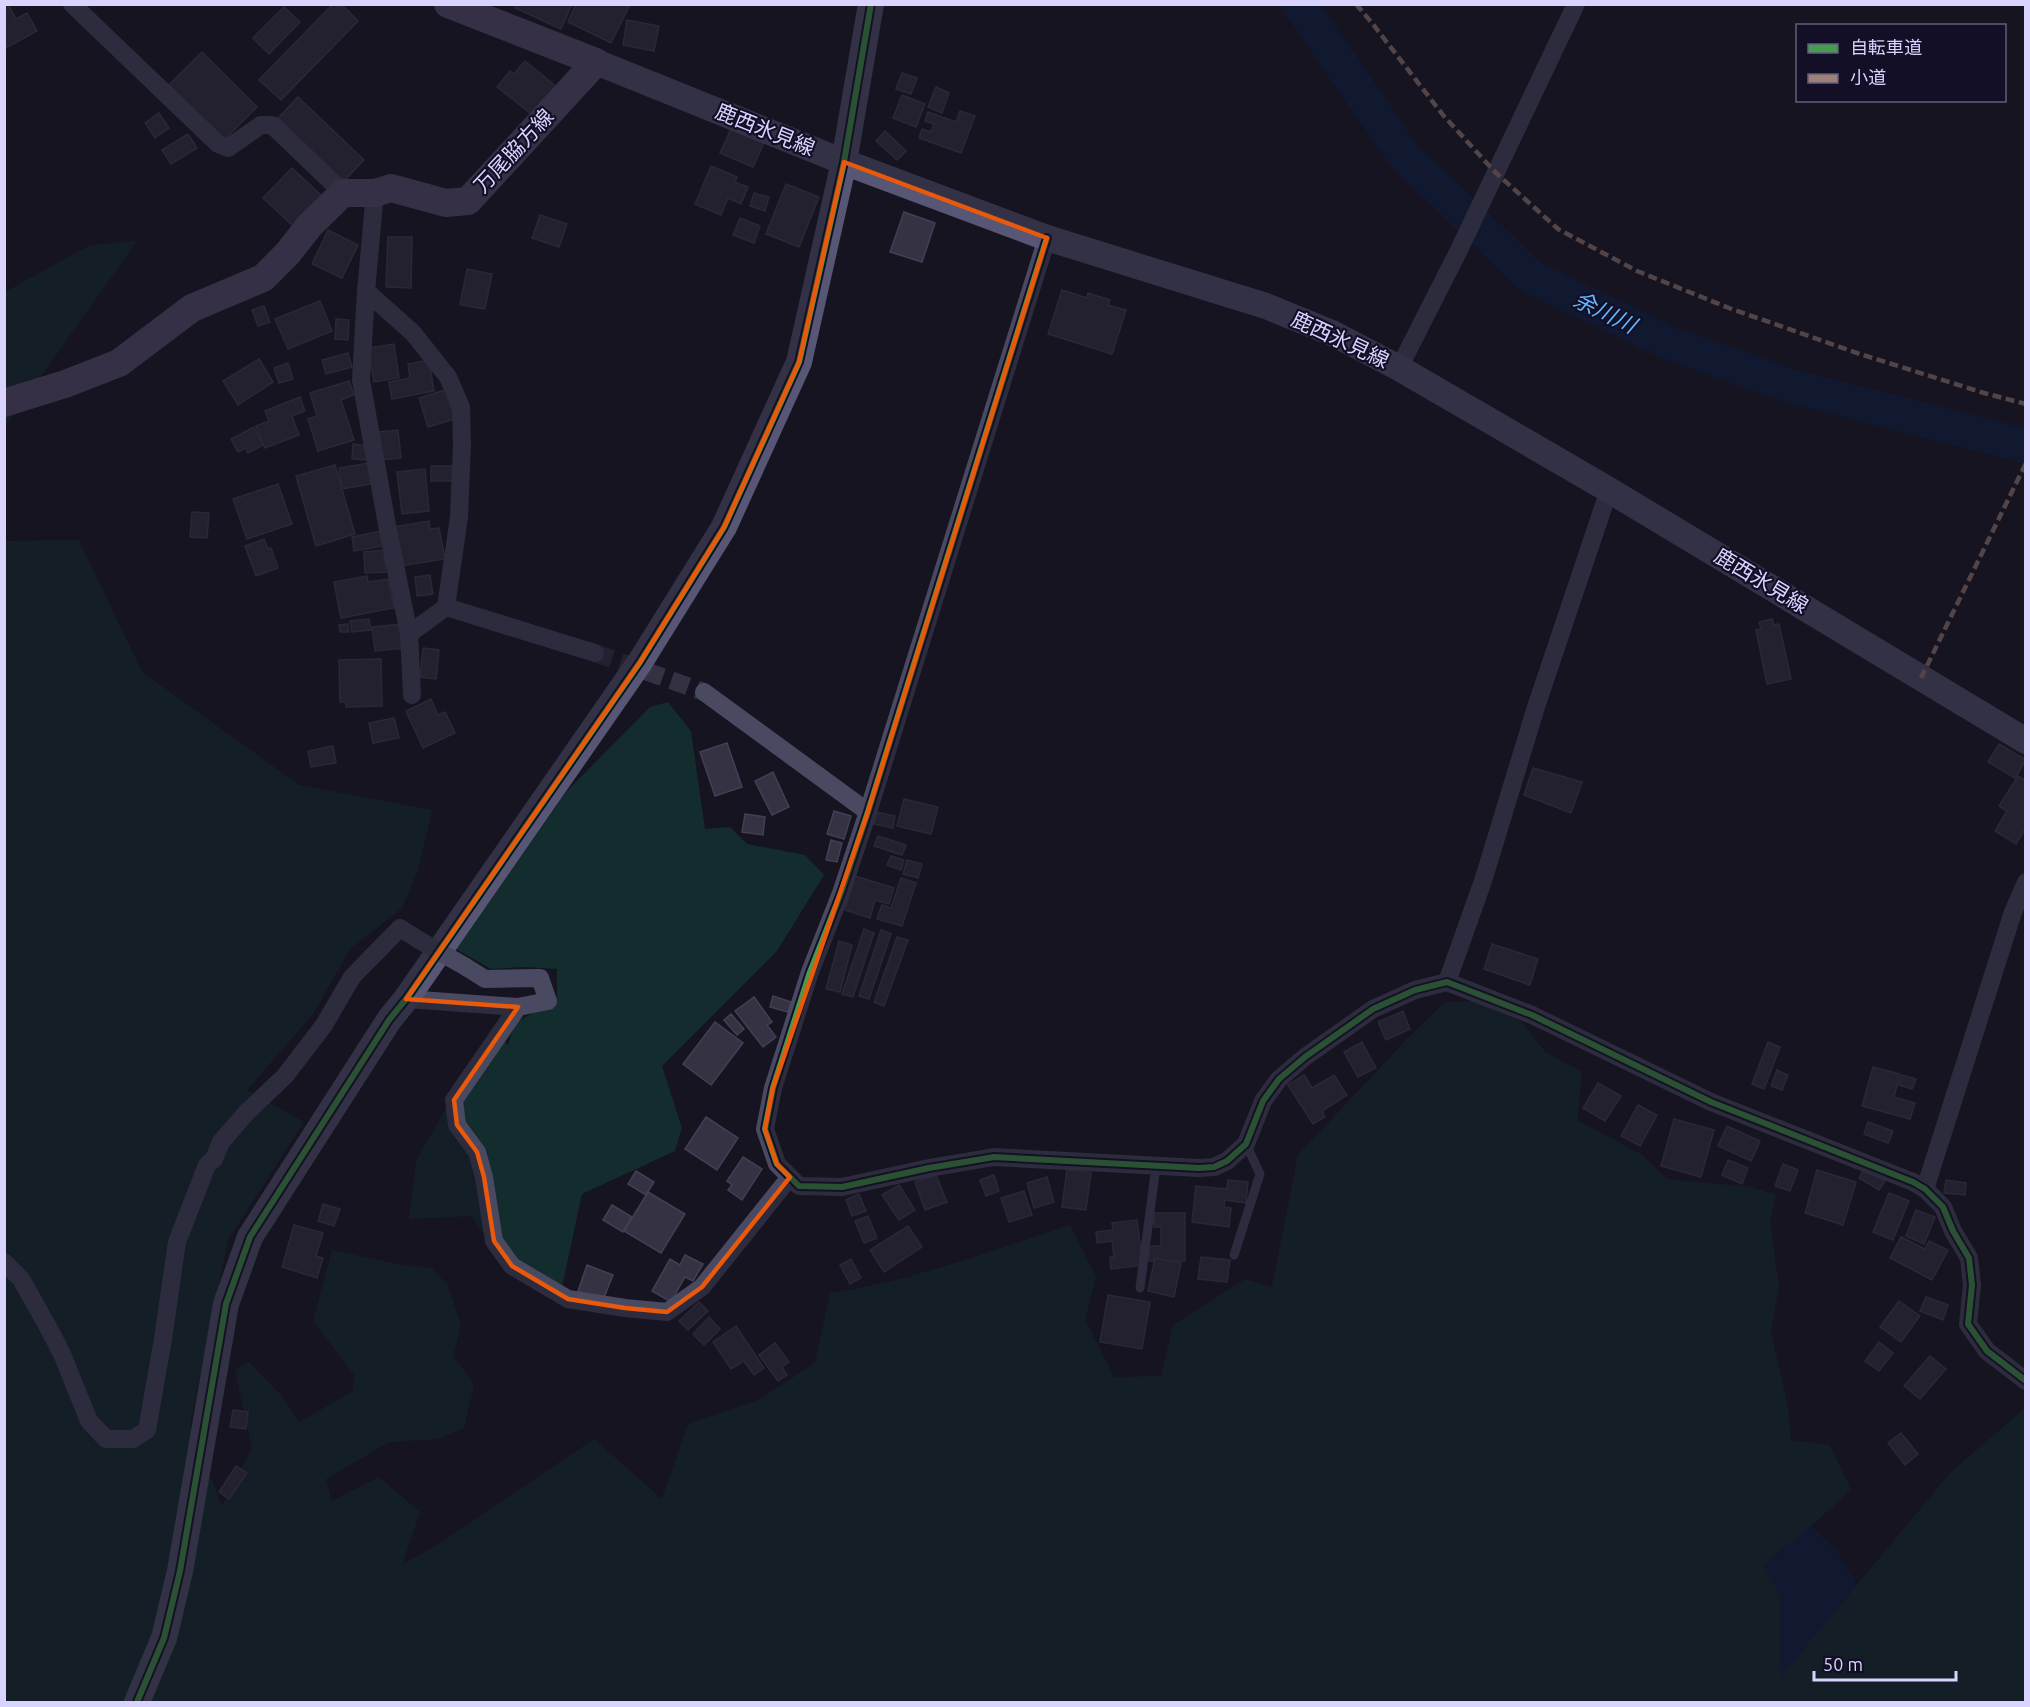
<svg xmlns="http://www.w3.org/2000/svg" width="2030" height="1707" viewBox="0 0 2030 1707" font-family="Ubuntu,'Noto Sans JP',sans-serif">
<style>
.green{fill:#132c2d}
.water{fill:#0d2144}
.lines{fill:none;stroke-linecap:round;stroke-linejoin:round}
.river{stroke:#0d2144;stroke-width:34}
.building{fill:#343243;stroke:#433f54;stroke-width:1.5}
.street-tunnel{stroke:#333142;stroke-width:18;stroke-dasharray:18 9;stroke-linecap:butt}
.lane{stroke:#4a4962;stroke-width:9}
.street{stroke:#4a4962;stroke-width:18}
.secondary{stroke:#575674;stroke-width:26}
.primary{stroke:#5e5373;stroke-width:28}
.street-bridge{stroke:#4a4962;stroke-width:18}
.quiet{stroke:#9e8076;stroke-width:4.5;stroke-dasharray:9 4.5;stroke-linecap:butt}
.cycleway-casing{stroke:#130f26;stroke-width:10}
.cycleway{stroke:#469c4c;stroke-width:6}
.marked{fill:none;stroke:#e8590c;stroke-width:4.5;stroke-linejoin:round}
.labels{text-anchor:middle;stroke-width:4.5;stroke-linejoin:round;paint-order:stroke}
.street-label{font-size:21px;fill:#d9d4ff;stroke:#130f26}
.water-label{font-size:22px;font-style:italic;fill:#62b6ff;stroke:#130f26}
</style>
<rect width="100%" height="100%" fill="#161421"/>
<!-- green -->
<g class="green">
<polygon points="137,241 5,427 5,292 90,245"/>
<path d="M79,540L142,672L299,785L432,810L418,870L402,908L350,949L313,1014L247,1090L304,1122L228,1240L190,1425L222,1506L252,1448L235,1370L249,1362L281,1395L299,1422L352,1392L355,1376L313,1321L332,1250L401,1265L431,1268L448,1285L461,1326L453,1356L474,1384L464,1428L438,1439L389,1442L326,1479L332,1501L379,1477L420,1512L402,1565L437,1545L594,1439L662,1499L688,1424L758,1400L815,1363L830,1293C913,1281 991,1251 1070,1225L1096,1277L1085,1319L1114,1377L1161,1376L1173,1325L1245,1279L1272,1287L1298,1155L1407,1039L1445,1002L1474,1001L1522,1022L1545,1052L1582,1072L1577,1120L1641,1154L1667,1179L1751,1187L1776,1195L1770,1221L1779,1287L1771,1332L1788,1407L1791,1440L1830,1445L1851,1490L1798,1538L1775,1554L1780,1597L1781,1676L1951,1472L2025,1408V1702H5L4,541Z"/>
<path d="M668,702L691,731L705,829L730,827L747,844L805,855L824,875L777,951L662,1066L682,1128L675,1151L582,1194L562,1287C525,1268 494,1253 472,1216L409,1219L416,1161L491,1029L508,1045L515,1023L557,1000V969L524,967L491,969L456,949L567,791L650,707Z"/>
</g>
<!-- water -->
<path class="water" d="M1811,1526L1834,1547L1857,1584L1781,1677L1780,1597L1764,1566C1778,1550 1796,1540 1811,1526Z"/>
<g class="lines">
<!-- river -->
<polyline class="river" points="1298,4 1309,18 1405,157 1531,277 1672,344 1791,386 2026,446"/>
</g>
<!-- building -->
<g class="building">
<polygon points="8,4 16,19 27,13 37,31 4,49 4,6"/>
<polygon points="333,4 341,4 358,21 281,100 259,80"/>
<polygon points="517,4 572,4 561,29 515,8"/>
<polygon points="576,4 624,4 629,7 611,43 568,22"/>
<polygon points="284,7 300,22 269,54 253,38"/>
<polygon points="627,20 659,26 654,51 623,45"/>
<polygon points="202,52 257,107 224,140 169,85"/>
<polygon points="525,61 557,87 534,116 497,87 510,71 514,74"/>
<polygon points="902,73 917,78 911,94 896,89"/>
<polygon points="936,87 949,93 942,113 928,107"/>
<polygon points="902,95 925,104 916,127 893,118"/>
<polygon points="298,97 364,160 344,181 278,118"/>
<polygon points="960,111 975,116 961,153 919,138 922,129 931,132 934,124 925,121 928,112 956,122"/>
<polygon points="159,113 169,128 155,138 145,123"/>
<polygon points="731,129 764,143 753,167 720,153"/>
<polygon points="885,131 906,151 897,160 876,141"/>
<polygon points="188,134 197,148 171,164 162,150"/>
<polygon points="711,166 737,177 735,182 748,187 741,204 728,198 721,215 695,204"/>
<polygon points="292,168 324,198 295,228 263,198"/>
<polygon points="786,184 819,197 799,247 766,234"/>
<polygon points="754,193 769,197 765,211 750,206"/>
<polygon points="904,212 935,223 922,262 890,252"/>
<polygon points="540,215 567,224 559,247 532,238"/>
<polygon points="740,218 760,226 754,243 733,235"/>
<polygon points="328,230 358,245 342,278 312,264"/>
<polygon points="388,237 412,237 411,288 386,287"/>
<polygon points="467,269 492,274 485,309 460,305"/>
<polygon points="1062,290 1087,298 1088,293 1110,300 1108,305 1126,310 1112,354 1048,334"/>
<polygon points="320,301 332,331 288,349 275,319"/>
<polygon points="264,306 270,322 258,326 252,310"/>
<polygon points="336,319 349,320 348,340 335,339"/>
<polygon points="394,344 399,378 374,382 368,348"/>
<polygon points="348,353 352,367 326,374 322,360"/>
<polygon points="259,359 273,382 238,405 223,381"/>
<polygon points="429,360 434,391 392,399 389,382 410,378 408,364"/>
<polygon points="288,363 293,379 279,383 274,368"/>
<polygon points="349,381 354,395 341,400 354,440 318,451 308,419 317,416 310,393"/>
<polygon points="445,390 455,419 428,427 419,398"/>
<polygon points="300,397 305,411 292,416 299,435 265,448 256,426 269,421 265,411"/>
<polygon points="254,427 263,445 248,453 246,448 238,452 231,439"/>
<polygon points="398,430 401,458 381,460 378,432"/>
<polygon points="353,444 368,446 367,460 352,459"/>
<polygon points="369,463 372,484 342,489 339,468"/>
<polygon points="335,465 355,534 316,546 296,476"/>
<rect x="431" y="466" width="23" height="15"/>
<polygon points="425,469 429,511 402,514 397,472"/>
<polygon points="278,484 292,524 247,539 233,499"/>
<polygon points="192,512 209,513 207,538 190,537"/>
<polygon points="429,521 430,529 439,528 445,559 400,566 393,527"/>
<polygon points="382,531 384,546 354,551 352,537"/>
<polygon points="264,539 268,549 271,548 278,568 256,576 245,546"/>
<polygon points="384,550 386,572 365,573 364,552"/>
<polygon points="430,575 433,594 417,596 415,577"/>
<polygon points="367,576 368,582 388,579 394,608 341,618 334,582"/>
<polygon points="369,619 371,630 352,632 350,621"/>
<polygon points="1772,619 1774,625 1779,624 1791,679 1767,684 1756,630 1761,629 1759,622"/>
<polygon points="348,624 349,632 340,632 339,625"/>
<polygon points="403,624 405,648 375,651 372,627"/>
<polygon points="423,648 439,650 436,679 420,677"/>
<polygon points="381,659 382,706 346,707 346,702 340,702 339,660"/>
<polygon points="431,699 438,715 445,712 455,733 423,748 406,711"/>
<polygon points="394,718 399,738 373,743 369,723"/>
<polygon points="727,743 742,787 715,796 700,752"/>
<polygon points="1999,744 2026,760 2015,778 1988,762"/>
<polygon points="333,746 336,763 311,767 308,751"/>
<polygon points="1533,768 1582,782 1571,813 1524,795"/>
<polygon points="773,772 789,807 772,815 755,781"/>
<polygon points="2018,776 2026,781 2026,827 2016,844 1995,831 2007,811 1999,806"/>
<polygon points="904,799 938,807 931,834 897,826"/>
<polygon points="834,811 851,816 844,839 827,834"/>
<polygon points="877,812 895,816 893,828 874,824"/>
<polygon points="745,814 765,817 763,835 742,832"/>
<polygon points="878,836 906,845 902,855 874,846"/>
<polygon points="831,840 842,843 837,862 826,860"/>
<polygon points="891,856 904,860 901,870 887,865"/>
<polygon points="907,860 922,864 918,878 903,874"/>
<polygon points="855,876 894,888 889,904 875,900 870,918 845,910"/>
<polygon points="901,878 916,883 902,926 877,919 882,905 891,908"/>
<polygon points="864,929 874,933 853,997 842,994"/>
<polygon points="881,930 891,934 869,999 859,996"/>
<polygon points="897,937 908,940 884,1006 874,1002"/>
<polygon points="839,941 852,945 840,992 826,989"/>
<polygon points="1492,944 1538,959 1530,985 1484,969"/>
<polygon points="773,996 791,1002 788,1012 770,1007"/>
<polygon points="754,997 772,1022 767,1025 776,1037 763,1047 735,1011"/>
<polygon points="1403,1011 1410,1029 1386,1040 1378,1022"/>
<polygon points="731,1014 744,1029 737,1035 724,1020"/>
<polygon points="715,1022 743,1043 711,1085 683,1064"/>
<polygon points="1362,1042 1376,1068 1358,1077 1344,1052"/>
<polygon points="1768,1042 1780,1047 1764,1089 1752,1084"/>
<polygon points="1873,1067 1900,1074 1894,1097 1915,1103 1910,1119 1862,1106"/>
<polygon points="1777,1070 1788,1075 1782,1090 1771,1086"/>
<polygon points="1304,1075 1312,1088 1334,1075 1347,1095 1322,1111 1325,1117 1313,1124 1288,1085"/>
<polygon points="1902,1075 1916,1079 1912,1089 1899,1085"/>
<polygon points="1598,1083 1621,1096 1605,1121 1583,1108"/>
<polygon points="1638,1105 1657,1115 1640,1146 1621,1136"/>
<polygon points="706,1117 738,1138 717,1170 685,1149"/>
<polygon points="1674,1119 1714,1130 1701,1177 1661,1166"/>
<polygon points="1868,1122 1893,1131 1888,1143 1864,1134"/>
<polygon points="1727,1126 1760,1141 1751,1161 1718,1146"/>
<polygon points="743,1157 762,1169 742,1200 728,1190 732,1185 727,1181"/>
<polygon points="1728,1160 1748,1168 1742,1184 1722,1175"/>
<polygon points="1783,1164 1798,1170 1790,1191 1775,1186"/>
<polygon points="1067,1169 1091,1173 1086,1210 1062,1207"/>
<polygon points="1864,1169 1885,1181 1879,1190 1859,1178"/>
<polygon points="1817,1170 1856,1182 1843,1225 1805,1213"/>
<polygon points="636,1171 654,1182 646,1195 628,1184"/>
<polygon points="936,1175 947,1202 925,1210 915,1182"/>
<polygon points="994,1175 999,1191 986,1196 980,1180"/>
<polygon points="1047,1177 1054,1202 1034,1208 1027,1183"/>
<polygon points="1228,1180 1248,1182 1246,1203 1225,1200 1224,1207 1231,1208 1229,1227 1192,1222 1196,1186 1227,1189"/>
<polygon points="1946,1180 1966,1183 1965,1195 1944,1193"/>
<polygon points="899,1185 915,1210 899,1220 882,1195"/>
<polygon points="1024,1191 1032,1215 1009,1222 1001,1198"/>
<polygon points="648,1192 685,1214 661,1253 624,1231"/>
<polygon points="1889,1193 1909,1201 1893,1240 1873,1232"/>
<polygon points="859,1194 866,1211 852,1216 846,1200"/>
<polygon points="323,1204 340,1209 334,1226 318,1221"/>
<polygon points="612,1205 632,1217 623,1232 603,1220"/>
<polygon points="1916,1210 1935,1217 1924,1244 1906,1236"/>
<polygon points="1154,1213 1185,1213 1185,1261 1149,1261 1149,1246 1161,1246 1161,1227 1154,1227"/>
<polygon points="868,1216 877,1238 864,1243 855,1221"/>
<polygon points="1137,1220 1143,1265 1111,1269 1110,1257 1114,1257 1112,1241 1097,1243 1096,1232 1113,1230 1112,1223"/>
<polygon points="294,1225 323,1233 316,1256 323,1258 317,1278 282,1267"/>
<polygon points="908,1226 922,1247 884,1272 870,1250"/>
<polygon points="1901,1237 1925,1249 1929,1241 1948,1250 1932,1280 1890,1258"/>
<polygon points="685,1255 703,1264 693,1281 685,1277 671,1302 652,1291 670,1259 680,1265"/>
<polygon points="1201,1257 1230,1260 1227,1282 1198,1279"/>
<polygon points="1155,1258 1181,1263 1174,1297 1148,1291"/>
<polygon points="851,1259 861,1278 850,1284 840,1265"/>
<polygon points="587,1265 613,1275 603,1300 578,1291"/>
<polygon points="1108,1295 1150,1302 1142,1349 1100,1342"/>
<polygon points="1926,1297 1948,1305 1943,1320 1920,1311"/>
<polygon points="1899,1301 1920,1316 1901,1342 1880,1327"/>
<polygon points="699,1302 708,1311 688,1330 679,1321"/>
<polygon points="709,1317 720,1329 704,1345 693,1334"/>
<polygon points="736,1326 764,1368 754,1375 744,1361 731,1369 713,1342"/>
<polygon points="1879,1342 1893,1353 1879,1371 1865,1361"/>
<polygon points="775,1343 789,1362 782,1367 787,1375 778,1381 759,1355"/>
<polygon points="1930,1356 1946,1369 1920,1399 1904,1386"/>
<polygon points="233,1410 248,1412 246,1429 230,1427"/>
<polygon points="1901,1433 1918,1454 1905,1465 1888,1443"/>
<polygon points="236,1466 247,1473 229,1499 219,1492"/>
</g>
<g class="lines">
<!-- street-tunnel -->
<polyline class="street-tunnel" points="595,653 704,692"/>
<!-- lane -->
<g class="lane">
<polyline points="1234,1255 1260,1174 1246,1144"/>
<polyline points="1140,1288 1156,1166"/>
</g>
<!-- street -->
<g class="street">
<polyline points="72,4 218,144 228,148 261,125 272,125 343,193"/>
<polyline points="375,193 366,291 361,380 387,525 409,634 412,695"/>
<polyline points="1047,238 868,812 841,893 810,972 773,1088 765,1129 777,1164 799,1186 842,1187 929,1168 994,1157 1199,1168 1214,1167 1227,1161 1246,1144 1263,1101 1279,1079 1305,1057 1373,1009 1415,990 1447,982 1532,1015 1711,1102 1913,1182 1925,1189 1943,1207 1953,1231 1969,1258 1972,1285 1968,1324 1987,1351 2026,1381"/>
<polyline points="366,291 413,333 448,377 461,407 462,444 459,517 446,607 409,634"/>
<polyline points="1399,368 1458,252 1576,4"/>
<polyline points="446,607 595,653"/>
<polyline points="704,692 868,812"/>
<polyline points="1447,982 1483,881 1536,707 1609,490"/>
<polyline points="406,999 518,1007 548,1001 540,978 485,979 466,967"/>
<polyline points="518,1007 454,1100 457,1125 477,1152 484,1177 494,1241 512,1266 568,1299 625,1308 667,1312 702,1287 790,1177"/>
<polyline points="1925,1189 2013,912 2026,882"/>
<polyline points="4,1262 21,1279 48,1327 62,1354 89,1421 106,1439 133,1439 147,1430 163,1339 177,1242 207,1165 214,1159 221,1142 247,1112 285,1076 324,1025 352,977 400,928 419,940"/>
</g>
<!-- secondary -->
<g class="secondary">
<polyline points="596,62 844,162 1047,238 1266,306 1332,333 1399,368 1609,490 2026,741"/>
<polyline points="137,1702 164,1638 180,1571 226,1304 250,1237 389,1020 406,999 640,662 724,527 799,362 844,162 871,4"/>
</g>
<!-- primary -->
<polyline class="primary" points="4,403 65,384 119,363 192,308 263,278 288,253 310,225 343,193 375,193 391,188 446,203 468,201 596,62 448,4"/>
<!-- street-bridge -->
<polyline class="street-bridge" points="419,940 466,967"/>
<!-- quiet -->
<g class="quiet">
<polyline points="1356,4 1372,23 1443,115 1495,172 1558,229 1637,271 1729,308 1860,354 1984,393 2026,404"/>
<polyline points="1921,678 2026,463"/>
</g>
<defs>
<g id="cycleway">
<polyline points="1047,238 868,812 841,893 810,972 773,1088 765,1129 777,1164 799,1186 842,1187 929,1168 994,1157 1199,1168 1214,1167 1227,1161 1246,1144 1263,1101 1279,1079 1305,1057 1373,1009 1415,990 1447,982 1532,1015 1711,1102 1913,1182 1925,1189 1943,1207 1953,1231 1969,1258 1972,1285 1968,1324 1987,1351 2026,1381"/>
<polyline points="137,1702 164,1638 180,1571 226,1304 250,1237 389,1020 406,999 640,662 724,527 799,362 844,162 871,4"/>
</g>
</defs>
<!-- cycleway casing -->
<use href="#cycleway" class="cycleway-casing"/>
<!-- cycleway -->
<use href="#cycleway" class="cycleway"/>
</g>
<!-- marked area -->
<path d="M0 0H2030V1707H0ZM844,162L1047,238L868,812L773,1088L765,1129L777,1164L790,1177L702,1287L667,1312L625,1308L568,1299L512,1266L494,1241L484,1177L477,1152L457,1125L454,1100L518,1007L406,999L640,662L724,527L799,362Z" fill="#161421" fill-opacity=".55" fill-rule="evenodd"/>
<path class="marked" d="M844,162L1047,238L868,812L773,1088L765,1129L777,1164L790,1177L702,1287L667,1312L625,1308L568,1299L512,1266L494,1241L484,1177L477,1152L457,1125L454,1100L518,1007L406,999L640,662L724,527L799,362Z"/>
<g class="labels">
<!-- street labels -->
<g class="street-label">
<text transform="translate(765 130) rotate(22)" y="7">鹿西氷見線</text>
<text transform="translate(514 151) rotate(-47)" y="7">万尾脇方線</text>
<text transform="translate(1340 340) rotate(25)" y="7">鹿西氷見線</text>
<text transform="translate(1761 581) rotate(31)" y="7">鹿西氷見線</text>
</g>
<!-- water labels -->
<g class="water-label">
<text transform="translate(1605 312) rotate(26)" y="8">余川川</text>
</g>
</g>
<!-- border -->
<rect width="2030" height="1707" fill="none" stroke="#d9d4ff" stroke-width="12"/>
<!-- legend -->
<rect x="1796" y="24" width="210" height="78" fill="#130f26" stroke="#625e7d" stroke-width="1.5"/>
<rect x="1808" y="44" width="30" height="9" fill="#469c4c" stroke="#625e7d" stroke-width="1.5"/>
<text x="1850" y="54" font-size="18" fill="#d9d4ff">自転車道</text>
<rect x="1808" y="74" width="30" height="9" fill="#9e8076" stroke="#625e7d" stroke-width="1.5"/>
<text x="1850" y="84" font-size="18" fill="#d9d4ff">小道</text>
<!-- scale -->
<path d="M1814 1671v9h142v-9" fill="none" stroke="#d9d4ff" stroke-width="3"/>
<text x="1823" y="1671" font-size="18" fill="#d9d4ff" stroke="#130f26" stroke-width="4.5" paint-order="stroke">50 m</text>
</svg>
